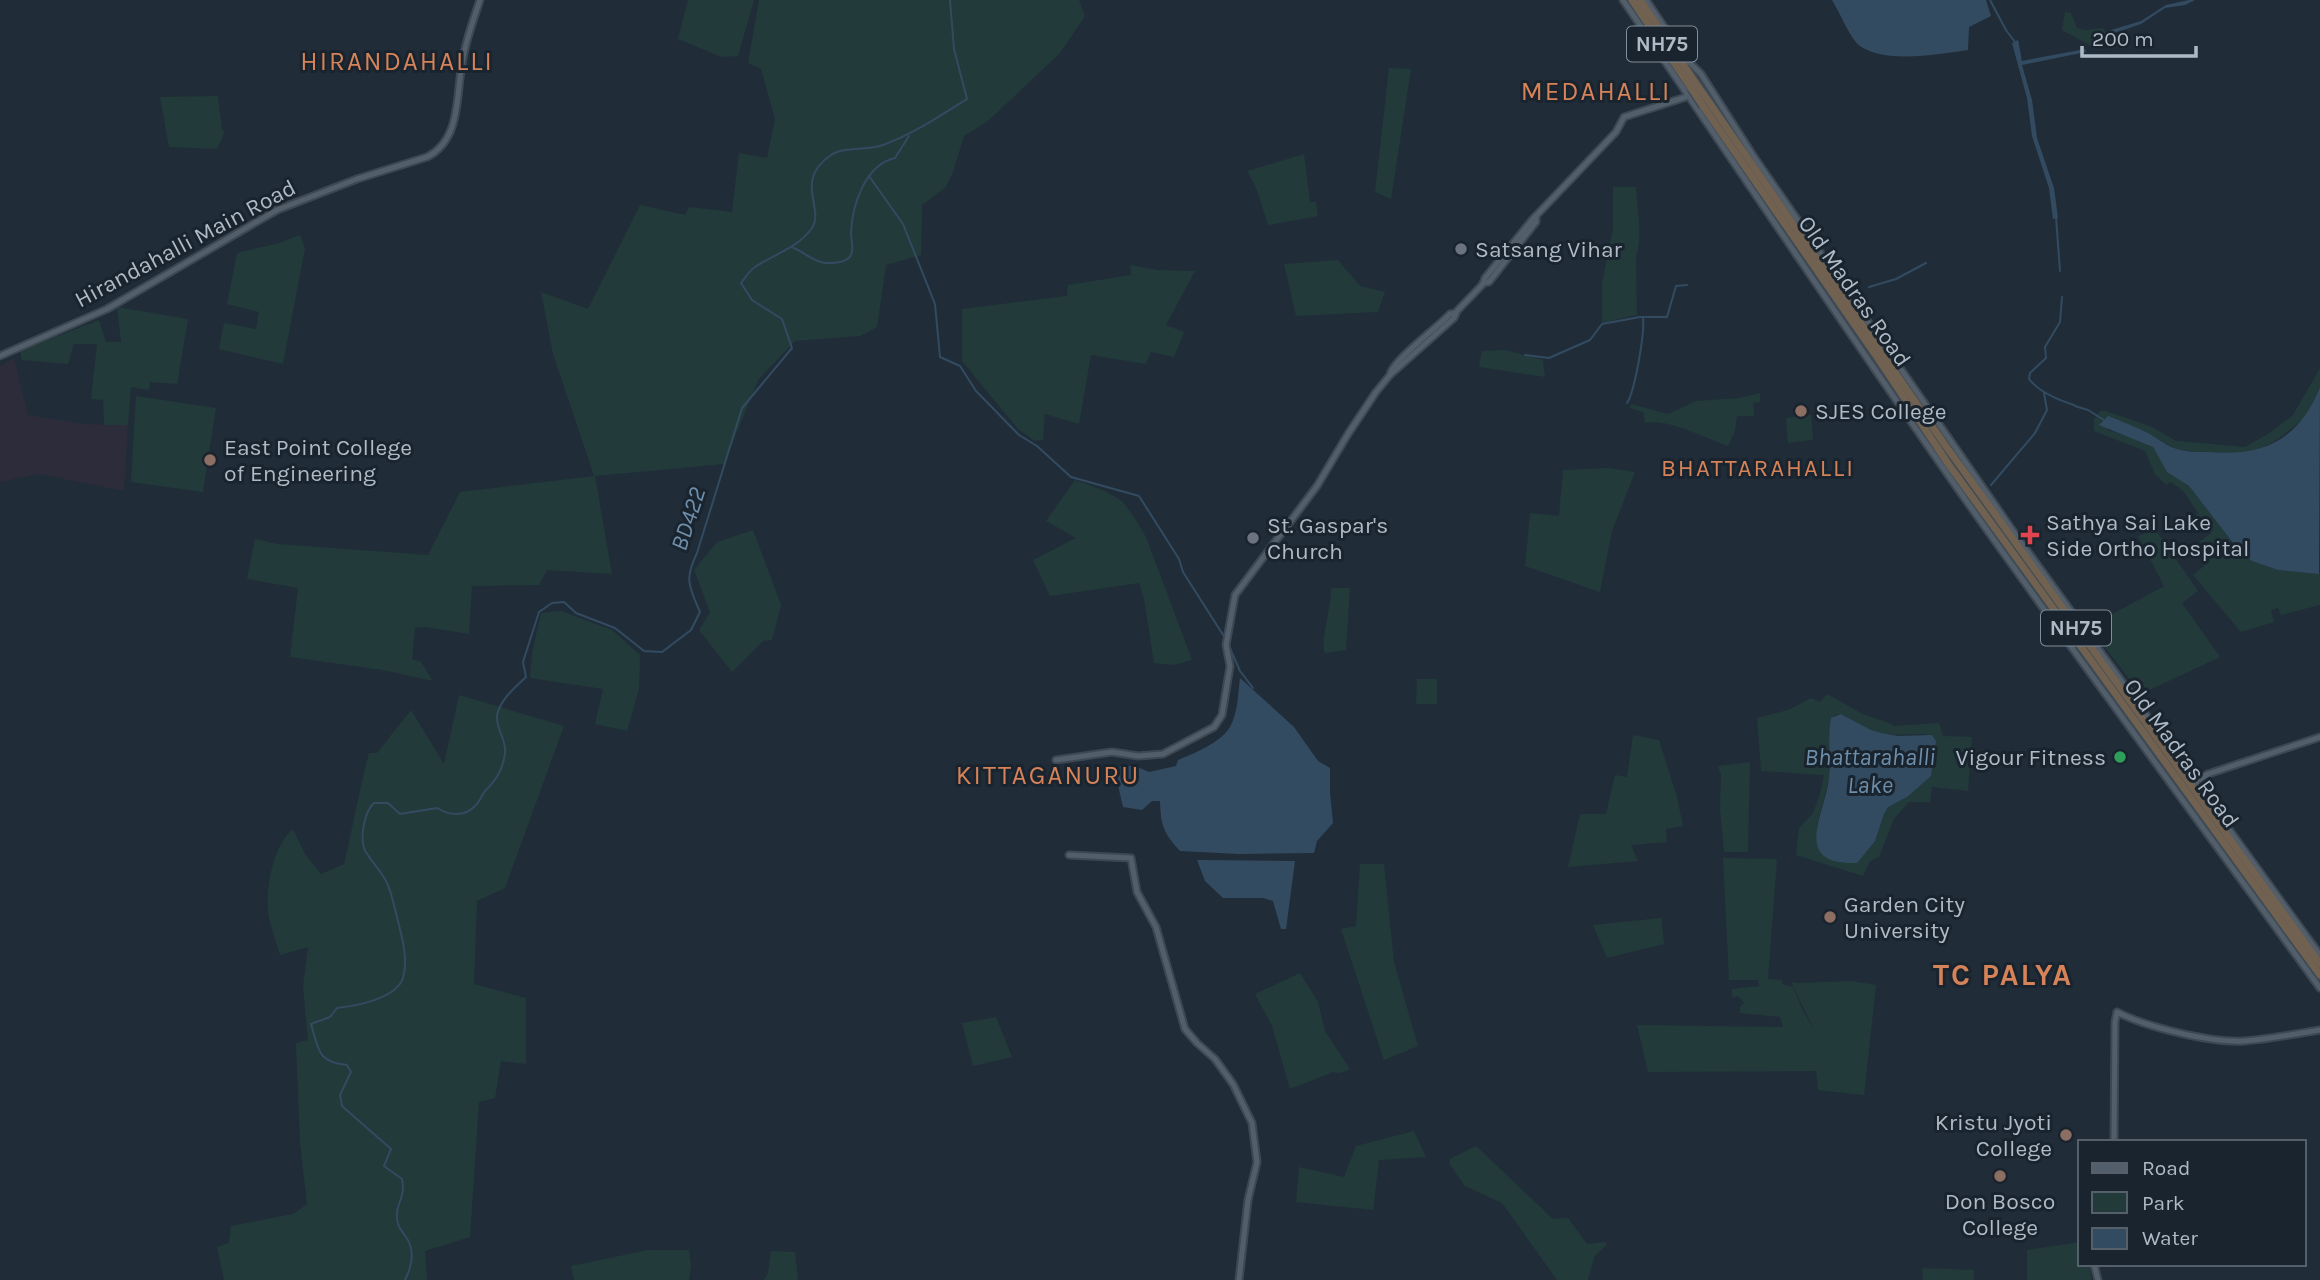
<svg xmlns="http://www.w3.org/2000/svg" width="2320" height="1280" viewBox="0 0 2320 1280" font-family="Karla,sans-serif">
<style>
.medical{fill:#2c2c3a}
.green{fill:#223a3a;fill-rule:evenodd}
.water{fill:#334b61}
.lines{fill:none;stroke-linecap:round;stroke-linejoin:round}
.stream{stroke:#334b61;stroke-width:2}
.major-casing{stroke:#3d4853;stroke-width:9}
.highway-casing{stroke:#3e4a54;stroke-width:10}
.major{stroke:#525e6a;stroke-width:5}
.highway{stroke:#706151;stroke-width:7}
.highway-bridge-casing{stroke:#3e4a54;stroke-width:10;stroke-linecap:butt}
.highway-bridge{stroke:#706151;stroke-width:7}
.worship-dot{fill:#6b7280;stroke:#19242e;stroke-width:2.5}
.education-dot{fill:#8d6e63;stroke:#19242e;stroke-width:2.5}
.health-dot{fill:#e0444e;stroke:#19242e;stroke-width:2.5}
.leisure-dot{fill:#2e9e5b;stroke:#19242e;stroke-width:2.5}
.labels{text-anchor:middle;stroke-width:6;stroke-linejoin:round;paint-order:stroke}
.shield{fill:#19242e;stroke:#818d98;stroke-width:2}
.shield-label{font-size:21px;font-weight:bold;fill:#aebac6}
.street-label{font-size:23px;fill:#aebac6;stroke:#19242e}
.poi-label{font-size:23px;fill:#aebac6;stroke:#19242e;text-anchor:start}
.neighbourhood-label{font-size:24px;letter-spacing:2px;fill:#d68359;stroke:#19242e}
.water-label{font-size:24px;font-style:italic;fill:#6e8eaa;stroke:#19242e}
.quarter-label{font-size:26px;letter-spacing:2px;fill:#d68359;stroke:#19242e}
.district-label{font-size:30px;font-weight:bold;letter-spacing:2px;fill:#d68359;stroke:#19242e}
</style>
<rect width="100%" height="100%" fill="#202d39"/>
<!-- medical -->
<polygon class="medical" points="14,358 28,415 83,424 128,425 124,491 39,474 0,482 0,366"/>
<!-- green -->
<g class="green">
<polygon points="688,0 754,0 738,56 722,57 678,39"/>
<polygon points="759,0 1079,0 1085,16 1060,53 988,121 964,136 953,172 946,187 922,205 921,255 886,265 877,327 860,336 795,341 758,380 724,464 595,476 612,574 547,570 539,585 472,586 469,634 426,627 415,628 412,659 421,662 433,681 383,670 290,657 298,588 247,579 255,539 277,544 428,555 460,492 594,476 553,354 541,292 588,309 640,205 685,215 689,207 732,212 739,153 767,158 775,119 761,69 748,63"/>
<polygon points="2065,12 2071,13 2077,28 2085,30 2103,28 2106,32 2097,37 2091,46 2062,30"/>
<polygon points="1389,68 1411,69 1391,199 1375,192"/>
<polygon points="218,96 222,131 225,131 217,149 169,147 160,97"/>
<polygon points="1304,154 1310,202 1316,202 1318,216 1268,225 1257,190 1247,171"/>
<path d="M1613,187H1636C1637,209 1643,236 1636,256L1637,315L1602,323V283L1613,228Z"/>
<polygon points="300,235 305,248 283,364 219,349 224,323 256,329 259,312 227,304 237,253 279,243"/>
<polygon points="1338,260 1360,286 1385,292 1378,312 1296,316 1284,264"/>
<polygon points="1130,265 1158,270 1195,271 1166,325 1184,332 1174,357 1151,352 1146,364 1091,355 1079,424 1045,414 1043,440 1035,441 1018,429 962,361 962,309 1067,296 1068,285 1131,275"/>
<polygon points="117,307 188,319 177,384 150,382 149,390 131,387 128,425 104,425 103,400 91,399 97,344 74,344 68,364 22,360 20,351 99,320 106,342 121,342"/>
<polygon points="1505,350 1543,360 1545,377 1479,367 1482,351"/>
<polygon points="2320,368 2320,387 2306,417 2281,437 2262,449 2249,453 2236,454 2178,450 2147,433 2109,417 2104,419 2108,430 2128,436 2153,447 2167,471 2189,486 2237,548 2252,561 2278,570 2320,573 2320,605 2281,615 2278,608 2271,610 2274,622 2241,632 2193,575 2210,561 2198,543 2211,533 2196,515 2198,513 2184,492 2171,482 2166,485 2155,474 2145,451 2094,431 2094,419 2100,411 2105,411 2150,426 2176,441 2245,447 2271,432 2293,415"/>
<path d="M1760,393V402L1753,403L1754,416H1737L1735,431L1728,446C1705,438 1668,418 1645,423L1643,412L1630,408L1631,404L1668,414L1696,401L1739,398Z"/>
<polygon points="136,396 216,408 203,492 131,482"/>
<polygon points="1811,415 1813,440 1788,443 1786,418"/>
<polygon points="1608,468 1635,472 1612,531 1600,592 1525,566 1530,513 1559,516 1563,470"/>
<polygon points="1075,480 1105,491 1122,501 1134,517 1146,537 1192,660 1174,665 1154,663 1144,599 1139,583 1050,596 1033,560 1076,538 1046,521"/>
<polygon points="2155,529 2198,591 2182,603 2220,657 2141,694 2089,627 2164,586 2138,536"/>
<polygon points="753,530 781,605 772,640 763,641 732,672 699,630 710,612 694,570 717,542"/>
<path d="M1331,588H1350L1346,650L1325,653C1320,641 1332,605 1331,588Z"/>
<polygon points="561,611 612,630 640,655 639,689 627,731 595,724 603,689 530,678 532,653 541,613"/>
<polygon points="1417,679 1437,679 1437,704 1416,704"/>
<path d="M1827,694L1863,714L1892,724L1893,726L1939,723L1943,736L1972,737L1968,791L1932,787L1930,802H1909L1894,819L1879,857L1870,861L1863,876L1796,855L1799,828L1813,813L1820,794L1824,775L1761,771L1757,718L1788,710L1811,698L1820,702ZM1841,714C1852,718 1861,726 1871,730C1891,739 1912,732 1932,735L1907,797L1888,806L1884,814L1875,841L1849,863L1822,854L1817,825L1829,779V731L1835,715Z"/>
<path d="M459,695L564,726L505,888L477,901L474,984L526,998V1064L501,1061L495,1098L479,1102L470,1237L425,1251L427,1280H224L217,1247L229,1243L231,1226L293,1214L307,1204L300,1143L296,1043L308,1040L303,987L308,947L280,955C276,941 270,926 268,912C266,886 273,846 293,829L305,854L321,874L344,864C353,827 359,790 369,753H377L411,710L444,764Z"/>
<polygon points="1633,735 1659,740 1677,797 1683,826 1666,829 1667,842 1631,845 1638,861 1568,867 1580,814 1606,814 1615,775 1627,777"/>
<polygon points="1750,762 1748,852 1724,852 1720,809 1721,775 1718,766"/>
<polygon points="1723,858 1777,859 1768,979 1782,980 1782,984 1793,987 1803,1011 1815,1032 1791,982 1798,983 1851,981 1876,985 1864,1095 1818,1090 1816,1071 1648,1072 1637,1025 1783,1027 1780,1017 1740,1013 1740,1007 1744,1003 1738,996 1732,998 1732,989 1759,986 1758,980 1729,980"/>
<polygon points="1360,864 1384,864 1394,962 1418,1046 1384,1060 1341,929 1356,926"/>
<polygon points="1661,918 1664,944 1607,958 1593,925"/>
<polygon points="1300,973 1318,1002 1325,1031 1350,1069 1340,1073 1333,1072 1290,1089 1272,1026 1255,994"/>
<polygon points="996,1017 1012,1057 973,1066 962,1023"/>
<polygon points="1414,1131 1426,1157 1379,1160 1373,1210 1296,1202 1299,1167 1344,1177 1356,1146"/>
<polygon points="1476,1146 1553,1219 1568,1218 1587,1244 1606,1242 1606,1245 1594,1257 1588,1280 1557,1280 1502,1203 1465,1186 1450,1165 1450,1159"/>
<polygon points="2080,1242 2080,1264 2089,1264 2092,1280 2027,1280 2027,1250"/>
<polygon points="648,1250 689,1250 691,1265 689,1280 574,1280 571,1266"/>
<polygon points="771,1251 795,1252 798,1280 764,1280 768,1273"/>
<polygon points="1922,1268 1974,1270 1974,1280 1923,1280"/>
</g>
<!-- water -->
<g class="water">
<path d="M1832,0H1986L1991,16L1969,27L1968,50C1939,54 1886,64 1860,46C1851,40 1839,11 1832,0Z"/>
<polygon points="2189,0 2195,0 2185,5 2165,8 2141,24 2103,37 2092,48 2091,46 2097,37 2108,31 2141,21 2166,5"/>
<polygon points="2018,40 2022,61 2085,49 2086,52 2022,65 2032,100 2037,138 2054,188 2058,218 2053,219 2049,188 2032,136 2027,98 2012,43"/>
<path d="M2320,387L2319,574L2278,570L2252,561L2237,548L2189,486L2167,472L2153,447L2099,425L2108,416C2122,421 2135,427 2148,433C2157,438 2167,446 2177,449C2186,452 2199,452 2209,452C2263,457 2299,440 2320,387Z"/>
<path d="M1240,678L1294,727L1318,761L1330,768V793L1333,823L1317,841L1314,853L1239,854L1180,851C1163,832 1161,826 1160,801H1152L1142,810L1123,807L1117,781L1120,766H1135L1149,772L1176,766L1178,760C1195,753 1220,743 1230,727C1238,713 1238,693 1240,678Z"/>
<path d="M1841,714L1871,730L1881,733L1898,736L1932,735L1936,741L1931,776L1907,797L1888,807L1884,814L1875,841L1857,863C1790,865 1825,815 1829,778C1831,758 1827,738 1831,718Z"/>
<polygon points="1197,860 1295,861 1286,929 1281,929 1273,901 1263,898 1223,898 1205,881"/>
</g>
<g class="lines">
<!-- stream -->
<g class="stream">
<polyline points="1990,0 2006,30 2015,42"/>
<polyline points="869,176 903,224 935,304 940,357 960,366 976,391 1019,435 1037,446 1071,477 1139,496 1179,559 1183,572 1225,638"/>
<polyline points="2056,217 2060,271"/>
<path d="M791,247C804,251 812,262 826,263C834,263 847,263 851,255C854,249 851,240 851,233C852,205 865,165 895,158L909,136"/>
<polyline points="1869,287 1896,279 1926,263"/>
<path d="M2062,297L2060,322L2045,347L2046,358L2030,373L2029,379C2040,393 2058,400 2074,405"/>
<polyline points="1525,355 1549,358 1590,340 1602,324 1640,317 1667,317 1676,286 1687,285"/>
<path d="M1627,403C1635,391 1645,332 1643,317"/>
<polyline points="2075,406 2088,410 2104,420"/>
<polyline points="1991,485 2035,433 2047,410 2044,393"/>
<polyline points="1229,646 1240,671 1253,688"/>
<path d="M405,1280C412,1266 416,1251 406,1237C401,1230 397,1226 397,1217C395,1204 406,1199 402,1179L384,1166L391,1149L342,1106L340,1095L351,1072L347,1065C317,1062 319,1050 311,1024L330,1017L337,1008C355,1006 396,999 403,978C408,961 403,941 399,925C395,911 393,896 387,883C382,871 366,856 364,848C360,835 365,811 374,803H388L400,814L437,808C450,816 465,817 476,805C480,801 482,795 485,791C496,780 503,770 505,753C507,741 496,729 497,716C499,701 515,687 526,677L523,662L539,612L552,603L564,602L576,613L615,628L644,651L662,652L691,630L700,612C689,586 684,580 697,553L742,408L792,348L782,319L752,300L741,283C745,278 749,271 755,267C774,254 798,248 812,228C825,208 793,181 831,155C844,146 867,151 883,145C913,134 940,116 967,99L954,49L950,0"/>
</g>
<defs>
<g id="major">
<path d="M1623,0C1739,169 1852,339 1970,506C2085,668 2203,827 2320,988"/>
<polyline points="1646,0 1685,58 1701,74 1754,157 2015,534 2320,955"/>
<polyline points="1483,283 1489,282 1536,222 1536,216"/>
<path d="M0,356L107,309L277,210L357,179L427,157C461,140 456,96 462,64C465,42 473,21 480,0"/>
<path d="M1390,375C1392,361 1438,327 1450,314L1456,313"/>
<polyline points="1056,760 1112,752 1138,756 1163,754 1214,727 1222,715 1230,666 1226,645 1235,595 1317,486 1348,434 1376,392 1390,375 1454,318 1457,311 1483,284 1485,278 1532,220 1616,132 1624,117 1686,97 1688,94"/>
<polyline points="2195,782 2208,774 2320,737"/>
<polyline points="1069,855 1131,858 1137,892 1156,927 1185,1029 1197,1043 1215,1059 1233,1084 1252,1123 1257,1162 1248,1200 1239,1280"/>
<path d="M2114,1142L2115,1022L2117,1012C2146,1027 2211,1043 2244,1041C2269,1039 2295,1034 2320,1030"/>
<polyline points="2094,1264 2098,1280"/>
</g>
<g id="highway">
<polyline points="1632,0 1691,88"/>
<polyline points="1640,0 1697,85"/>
<polyline points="1709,102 1945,445 2320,964"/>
<polyline points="1703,106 1877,357 1949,465 2320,975"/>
</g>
</defs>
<!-- major casing -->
<use href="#major" class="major-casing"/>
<!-- highway casing -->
<use href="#highway" class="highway-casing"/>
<!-- major -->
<use href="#major" class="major"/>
<!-- highway -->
<use href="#highway" class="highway"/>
<defs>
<g id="highway-bridge">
<polyline points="1697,85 1709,102"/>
<polyline points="1691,88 1703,106"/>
</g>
</defs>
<!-- highway-bridge casing -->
<use href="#highway-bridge" class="highway-bridge-casing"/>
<!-- highway-bridge -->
<use href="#highway-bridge" class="highway-bridge"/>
</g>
<!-- markers -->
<g class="worship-dot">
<circle cx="1461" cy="249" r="7"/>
<circle cx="1253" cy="538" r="7"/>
</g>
<g class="education-dot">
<circle cx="1801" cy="411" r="7"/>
<circle cx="210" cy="460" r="7"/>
<circle cx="1830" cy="917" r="7"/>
<circle cx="2066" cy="1135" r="7"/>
<circle cx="2000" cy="1176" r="7"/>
</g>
<path class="health-dot" d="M2026.5 524.5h7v7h7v7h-7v7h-7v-7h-7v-7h7z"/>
<circle class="leisure-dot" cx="2120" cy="757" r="7"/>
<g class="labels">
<!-- shield labels -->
<g class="shield">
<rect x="1627" y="26.5" width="70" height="35" rx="5"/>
<rect x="2041" y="610.5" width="70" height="35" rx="5"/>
</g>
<g class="shield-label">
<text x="1662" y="51">NH75</text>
<text x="2076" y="635">NH75</text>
</g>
<!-- street labels -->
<g class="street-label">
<text transform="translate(185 243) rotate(-28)" y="8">Hirandahalli Main Road</text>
<text transform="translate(1855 291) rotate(55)" y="8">Old Madras Road</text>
<text transform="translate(2182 753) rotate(54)" y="8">Old Madras Road</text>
</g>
<!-- poi labels -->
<g class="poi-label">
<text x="1475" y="257">Satsang Vihar</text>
<text x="1815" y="419">SJES College</text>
<text x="224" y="455">East Point College<tspan x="224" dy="26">of Engineering</tspan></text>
<text x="2046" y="530">Sathya Sai Lake<tspan x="2046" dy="26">Side Ortho Hospital</tspan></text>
<text x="1267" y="533">St. Gaspar's<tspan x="1267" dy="26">Church</tspan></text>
<text x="2106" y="765" text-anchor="end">Vigour Fitness</text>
<text x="1844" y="912">Garden City<tspan x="1844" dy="26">University</tspan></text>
<text x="2052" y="1130" text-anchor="end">Kristu Jyoti<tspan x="2052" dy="26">College</tspan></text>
<text x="2000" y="1209" text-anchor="middle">Don Bosco<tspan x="2000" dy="26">College</tspan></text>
</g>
<!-- neighbourhood labels -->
<g class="neighbourhood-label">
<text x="1758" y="476">BHATTARAHALLI</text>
</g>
<!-- water labels -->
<g class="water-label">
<text transform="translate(688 519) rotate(-72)" y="8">BD422</text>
<text x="1870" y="765">Bhattarahalli<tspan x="1870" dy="28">Lake</tspan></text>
</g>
<!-- quarter labels -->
<g class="quarter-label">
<text x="397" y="70">HIRANDAHALLI</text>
<text x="1596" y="100">MEDAHALLI</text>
<text x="1048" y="784">KITTAGANURU</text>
</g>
<!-- district labels -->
<g class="district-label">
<text x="2003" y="985">TC PALYA</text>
</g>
</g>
<!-- legend -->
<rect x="2078" y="1140" width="228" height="126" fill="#19242e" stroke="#55606b" stroke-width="2"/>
<rect x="2092" y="1163" width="35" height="10" fill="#525e6a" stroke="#55606b" stroke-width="2"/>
<text x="2142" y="1175" font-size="21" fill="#aebac6">Road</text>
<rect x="2092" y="1192" width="35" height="21" fill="#223a3a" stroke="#55606b" stroke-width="2"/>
<text x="2142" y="1210" font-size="21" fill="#aebac6">Park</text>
<rect x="2092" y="1228" width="35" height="21" fill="#334b61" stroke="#55606b" stroke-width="2"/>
<text x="2142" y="1245" font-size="21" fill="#aebac6">Water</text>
<!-- scale -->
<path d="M2082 46v10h114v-10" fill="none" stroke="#aebac6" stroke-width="3.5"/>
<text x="2092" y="46" font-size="21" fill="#aebac6" stroke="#19242e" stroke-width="5" paint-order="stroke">200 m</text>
</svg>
